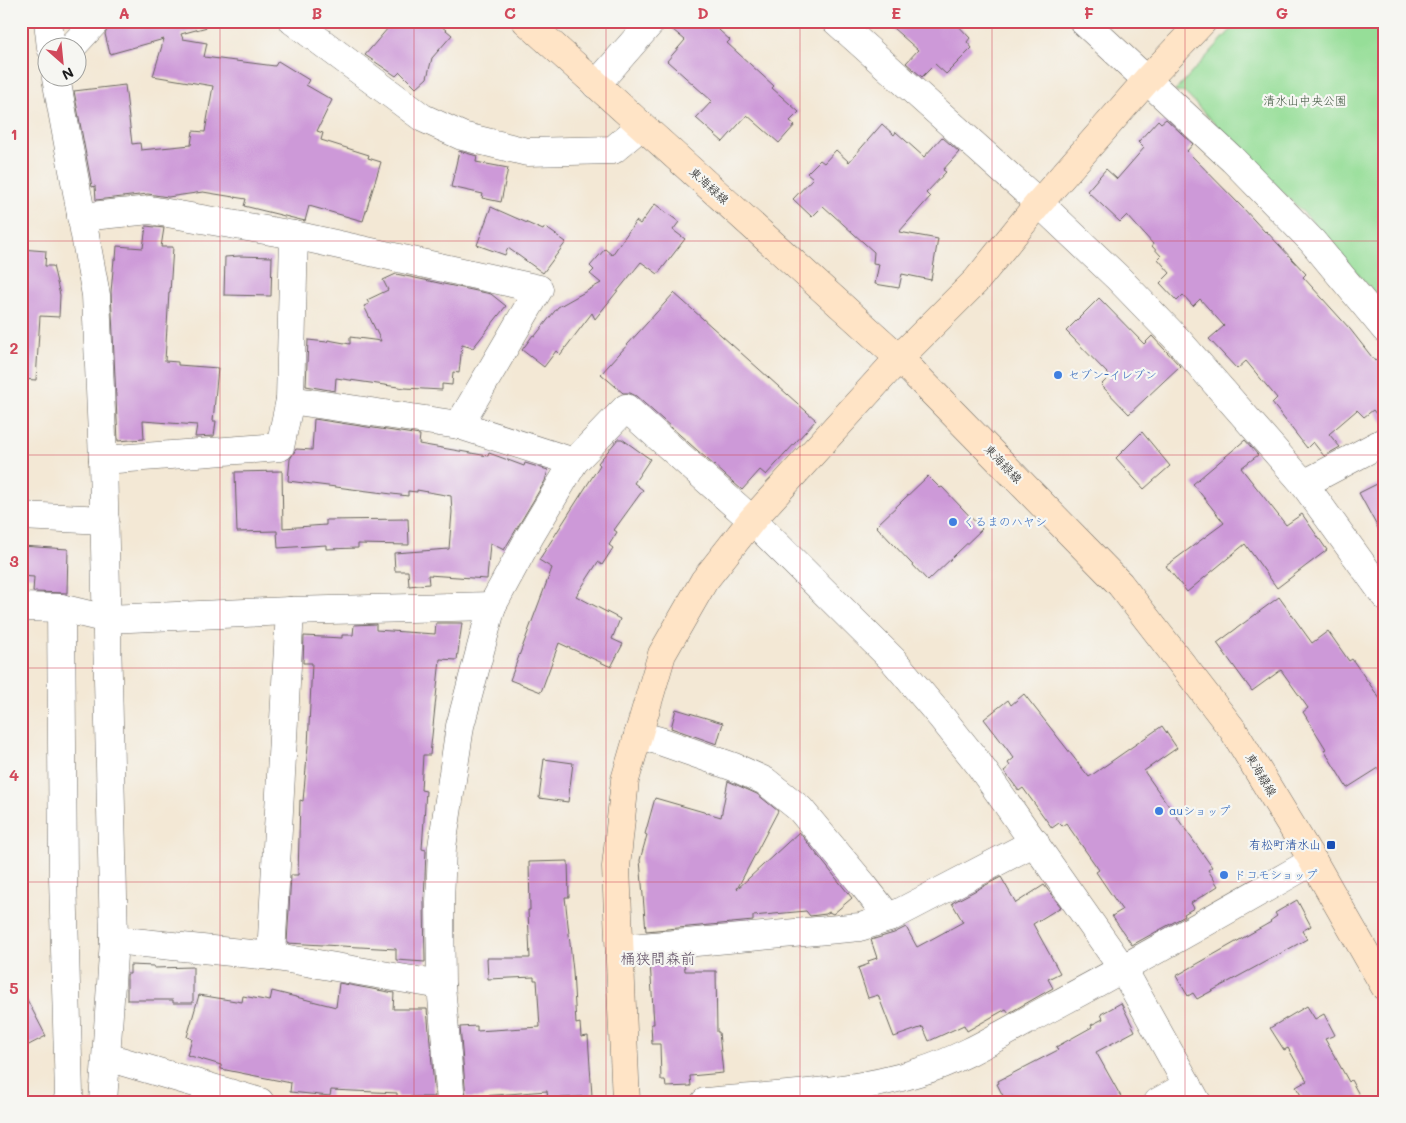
<svg xmlns="http://www.w3.org/2000/svg" width="1406" height="1123" viewBox="0 0 1406 1123" font-family="Mali,'Klee One',sans-serif">
<style>
.green{fill:#96de98;stroke:#597d5a}
.building{fill:#cd99d8}
.lines{fill:none;stroke-linecap:round;stroke-linejoin:round}
.street-casing{stroke:#67635d;stroke-width:29}
.secondary-casing{stroke:#67635d;stroke-width:29}
.street{stroke:#fff;stroke-width:28}
.secondary{stroke:#ffe4c6;stroke-width:28}
.grid{fill:none;stroke:#d1495b;stroke-width:1;stroke-opacity:0.55}
.shop-dot{fill:#3f7fe0;stroke:#f6f6f2;stroke-width:2}
.transit-dot{fill:#1a4fb4;stroke:#f6f6f2;stroke-width:2}
.labels{text-anchor:middle;stroke-width:4.5;stroke-linejoin:round;paint-order:stroke}
.park-label{font-size:12px;fill:#415641;stroke:#f6f6f2}
.street-label{font-size:12px;fill:#1c1c1c;stroke:#f6f6f2}
.shop-label{font-size:12px;fill:#366cbe;stroke:#f6f6f2;text-anchor:start}
.transit-label{font-size:12px;fill:#164399;stroke:#f6f6f2;text-anchor:end}
.quarter-label{font-size:15px;fill:#5a485e;stroke:#f6f6f2}
.neatline{fill:none;stroke:#d1495b;stroke-width:2}
.grid-label{font-size:16px;text-anchor:middle;font-weight:bold;fill:#d1495b}
</style>
<rect width="100%" height="100%" fill="#f6f6f2"/>
<filter id="ink" filterUnits="userSpaceOnUse"><feTurbulence type="fractalNoise" baseFrequency=".02" numOctaves="2"/><feDisplacementMap in="SourceGraphic" scale="10" xChannelSelector="R" yChannelSelector="G"/><feConvolveMatrix kernelMatrix="1 2 1 2 8 2 1 2 1" color-interpolation-filters="sRGB"/></filter>
<filter id="wash" filterUnits="userSpaceOnUse"><feTurbulence type="fractalNoise" baseFrequency=".0096" numOctaves="4" result="noise"/><feDisplacementMap in="SourceGraphic" scale="20" xChannelSelector="R" yChannelSelector="G"/><feGaussianBlur stdDeviation="1.12" result="paint"/><feColorMatrix in="noise" values="0 0 0 0 0 0 0 0 0 0 0 0 0 0 0 0 0 1.4 0 .05"/><feComposite in="paint" operator="in"/></filter>
<g filter="url(#wash)">
<rect width="100%" height="100%" fill="#f3e8d5"/>
<!-- green -->
<polygon class="green" points="1239,21 1385,21 1385,305 1310,219 1250,160 1184,92 1175,91"/>
<g id="blocks">
<!-- building -->
<g class="building">
<polygon points="114,21 206,21 207,27 181,34 183,39 207,43 204,57 275,66 278,61 309,80 306,85 332,100 317,131 323,133 321,140 369,155 368,158 381,162 363,221 309,206 305,221 244,206 246,199 203,192 168,197 148,194 96,200 95,186 92,187 74,91 125,85 132,144 140,143 141,150 191,145 193,131 205,132 213,86 153,76 164,39 110,54 105,34 111,22"/>
<polygon points="394,21 435,21 452,35 432,58 427,78 416,88 400,72 396,76 365,55"/>
<polygon points="667,21 709,21 730,40 727,43 774,86 772,88 799,112 790,121 795,125 779,143 747,115 723,142 696,118 712,101 667,61 685,40 667,25"/>
<polygon points="885,21 954,21 970,38 967,42 972,48 946,74 935,64 922,77 906,63 918,50"/>
<polygon points="1166,119 1193,144 1187,151 1243,208 1265,232 1266,231 1306,274 1303,277 1350,329 1375,361 1385,353 1385,425 1373,410 1364,417 1357,410 1329,434 1340,447 1324,456 1313,442 1307,448 1272,403 1277,398 1246,361 1237,369 1209,339 1224,326 1200,299 1193,306 1183,295 1177,301 1160,283 1170,273 1158,259 1161,256 1152,246 1153,244 1127,215 1120,222 1087,191 1106,169 1117,179 1144,148 1138,142 1158,120 1161,123"/>
<polygon points="882,124 894,135 896,132 924,157 942,137 959,152 943,170 946,172 926,193 930,197 899,232 938,239 931,280 902,274 899,288 875,284 879,264 873,263 874,252 823,206 812,217 793,199 813,178 807,173 820,160 824,163 836,150 849,162"/>
<polygon points="459,151 477,156 476,162 508,168 501,202 482,198 483,194 451,187"/>
<polygon points="655,204 679,222 673,230 685,239 658,274 641,262 595,319 592,313 560,355 556,351 544,367 522,350 533,335 535,336 558,307 601,283 590,274 594,270 590,266 605,249 612,255 636,221 640,224"/>
<polygon points="491,207 543,230 545,227 566,242 543,273 508,248 505,255 477,245"/>
<polygon points="146,226 164,228 161,247 173,247 170,292 169,292 165,361 178,362 178,365 218,368 213,421 216,421 214,436 195,437 197,425 143,421 144,439 118,441 111,292 114,259 116,259 117,246 143,248"/>
<polygon points="21,249 46,251 45,266 53,266 60,295 59,317 40,316 36,380 21,379"/>
<polygon points="239,256 272,257 271,296 224,295 225,257"/>
<polygon points="396,274 491,294 506,306 473,348 462,345 459,373 453,372 452,385 442,384 442,390 405,388 336,378 335,391 306,386 308,340 327,342 328,340 350,344 350,337 381,341 364,306 369,304 367,300 388,290 383,280"/>
<polygon points="674,293 816,420 766,475 760,470 742,490 636,396 630,393 623,393 601,374"/>
<polygon points="1099,298 1144,344 1152,336 1180,366 1129,414 1101,385 1110,376 1066,331"/>
<polygon points="314,419 420,435 419,444 488,456 489,453 524,466 525,463 548,470 545,481 504,550 490,543 487,579 428,575 429,584 409,586 408,571 395,571 394,553 449,549 452,512 451,496 417,490 417,492 408,491 408,496 288,481 290,459 296,449 312,450"/>
<polygon points="1142,432 1170,466 1144,489 1116,458"/>
<polygon points="618,439 622,439 650,459 634,483 643,490 614,530 617,532 609,545 613,548 602,565 598,562 576,596 620,619 612,639 623,644 611,667 559,643 541,692 510,680 552,568 539,560 600,465 598,463"/>
<polygon points="1245,440 1258,455 1241,468 1286,525 1302,514 1327,550 1277,588 1245,544 1187,592 1166,566 1224,523 1193,484"/>
<polygon points="282,471 283,528 326,525 326,520 408,519 409,545 358,544 358,548 326,549 326,545 278,548 277,531 237,532 235,472"/>
<polygon points="928,476 940,488 942,487 982,529 928,581 876,526"/>
<polygon points="1385,480 1385,541 1359,493"/>
<polygon points="21,546 68,549 67,593 33,592 34,577 21,576"/>
<polygon points="1279,597 1312,643 1328,631 1349,661 1352,659 1385,706 1385,764 1347,788 1324,750 1326,749 1303,712 1308,708 1281,670 1252,691 1217,643"/>
<polygon points="436,623 462,623 457,660 440,659 430,755 423,755 421,790 426,791 422,849 426,850 424,903 425,962 396,960 396,949 287,943 291,875 298,875 300,800 303,801 308,746 312,663 303,663 304,636 342,638 342,635 353,635 354,625 376,624 376,630 435,634"/>
<polygon points="1024,694 1089,777 1162,726 1177,748 1144,771 1212,867 1208,870 1218,886 1191,903 1194,908 1184,914 1185,916 1132,945 1112,916 1122,910 1096,872 1099,870 1066,823 1062,826 1059,823 1052,828 1023,788 1019,791 1004,771 1010,766 1008,763 1014,758 984,719 1008,700 1011,705"/>
<polygon points="676,709 723,723 717,744 671,728"/>
<polygon points="544,759 573,763 568,802 539,798"/>
<polygon points="728,781 757,794 778,811 737,889 799,832 852,898 833,914 829,912 826,914 810,916 806,911 753,916 753,921 646,931 640,860 647,835 645,834 655,798 721,817"/>
<polygon points="568,861 569,897 565,897 573,971 576,1024 580,1023 581,1037 588,1036 592,1096 548,1099 547,1091 483,1096 483,1098 466,1098 460,1027 477,1026 477,1031 540,1027 537,980 534,980 534,977 488,979 487,958 530,958 528,910 530,910 529,862"/>
<polygon points="1001,877 1016,903 1044,885 1061,907 1033,924 1060,973 1048,979 1053,988 1009,1013 1006,1009 967,1031 964,1025 929,1041 923,1027 894,1037 878,995 868,998 858,968 869,964 868,961 877,958 871,940 894,933 906,927 917,947 963,922 952,903"/>
<polygon points="1297,900 1311,926 1302,931 1307,939 1197,999 1193,993 1188,996 1176,976 1271,922 1270,921 1277,916 1275,913"/>
<polygon points="684,959 685,971 716,971 717,1032 719,1032 723,1073 690,1076 691,1086 666,1087 665,1080 661,1080 660,1044 652,1044 651,1024 654,1024 650,962"/>
<polygon points="130,965 154,966 154,968 193,967 193,1003 173,1003 173,1000 127,1000 127,974 130,974"/>
<polygon points="339,983 394,993 393,1009 427,1009 435,1097 397,1097 397,1093 331,1090 330,1096 290,1092 291,1083 221,1069 221,1065 187,1055 192,1039 187,1037 199,995 242,1002 243,996 270,1001 272,991 336,1007"/>
<polygon points="21,988 46,1036 21,1049"/>
<polygon points="1121,1003 1135,1031 1096,1052 1124,1102 1006,1102 997,1084 999,1083 998,1081 1058,1050 1056,1047 1092,1027 1091,1025 1103,1019 1101,1014"/>
<polygon points="1307,1006 1315,1019 1324,1014 1335,1035 1325,1039 1349,1082 1351,1080 1363,1102 1305,1102 1296,1087 1307,1081 1288,1048 1284,1050 1270,1028"/>
</g>
</g>
</g>
<g filter="url(#ink)">
<use href="#blocks" fill-opacity="0" stroke="#67635d" stroke-width="1"/>
<g class="lines">
<defs>
<g id="street">
<polyline points="48,21 51,48"/>
<polyline points="293,21 423,118 462,136 527,152 613,150 641,126"/>
<polyline points="836,21 1039,203 1117,277 1177,339 1304,484 1385,596"/>
<polyline points="1083,21 1233,160 1312,241 1385,329"/>
<polyline points="71,48 96,21"/>
<polyline points="56,78 96,295 103,460 114,940 103,1102"/>
<polyline points="596,85 652,21"/>
<polyline points="81,217 150,210 294,235 539,289 459,425"/>
<polyline points="290,400 459,425 574,462"/>
<polyline points="103,460 280,447 290,400 294,235"/>
<polyline points="1304,484 1385,441"/>
<polyline points="21,516 105,520"/>
<polyline points="21,607 61,608 107,619 290,611 492,606"/>
<polyline points="61,608 63,877 69,1095 67,1102"/>
<polyline points="638,735 660,741 734,767 765,781 800,809 864,886 889,918"/>
<polyline points="114,940 271,956 441,985"/>
<polyline points="620,949 860,927 889,918 1035,842"/>
<polyline points="271,956 290,611"/>
<polyline points="107,1057 260,1102"/>
<polyline points="451,1102 441,985 440,903 442,847 460,726 492,606 530,536 574,462 626,408 752,520 893,660 942,718 978,763 1123,969 1197,1102"/>
<path d="M705,1102C777,1095 850,1094 919,1072C966,1058 1008,1030 1052,1007C1140,960 1226,911 1313,861"/>
<polyline points="1158,1102 1188,1085"/>
</g>
<g id="secondary">
<polyline points="526,21 899,358 1120,584 1233,730 1313,861 1385,987"/>
<polyline points="626,1102 616,867 625,780 662,654 704,581 752,520 899,358 976,281 1039,203 1147,80 1203,21"/>
</g>
</defs>
<!-- street casing -->
<use href="#street" class="street-casing"/>
<!-- secondary casing -->
<use href="#secondary" class="secondary-casing"/>
<!-- street -->
<use href="#street" class="street"/>
<!-- secondary -->
<use href="#secondary" class="secondary"/>
</g>
</g>
<!-- grid -->
<path class="grid" d="M220,21V1102M414,21V1102M606,21V1102M800,21V1102M992,21V1102M1185,21V1102M21,241H1385M21,455H1385M21,668H1385M21,882H1385"/>
<!-- markers -->
<g class="shop-dot">
<circle cx="1058" cy="375" r="5"/>
<circle cx="953" cy="522" r="5"/>
<circle cx="1159" cy="811" r="5"/>
<circle cx="1224" cy="875" r="5"/>
</g>
<rect class="transit-dot" x="1326" y="840" width="10" height="10" rx="2.5"/>
<g class="labels">
<!-- park labels -->
<g class="park-label">
<text x="1305" y="105">清水山中央公園</text>
</g>
<!-- street labels -->
<g class="street-label">
<text transform="translate(709 186) rotate(42)" y="4">東海緑線</text>
<text transform="translate(1003 464) rotate(46)" y="4">東海緑線</text>
<text transform="translate(1261 775) rotate(59)" y="4">東海緑線</text>
</g>
<!-- shop labels -->
<g class="shop-label">
<text x="1068" y="379">セブン-イレブン</text>
<text x="963" y="526">くるまのハヤシ</text>
<text x="1169" y="815">auショップ</text>
<text x="1234" y="879">ドコモショップ</text>
</g>
<!-- transit labels -->
<g class="transit-label">
<text x="1321" y="849">有松町清水山</text>
</g>
<!-- quarter labels -->
<g class="quarter-label">
<text x="658" y="964">桶狭間森前</text>
</g>
</g>
<!-- margin -->
<rect width="1406" height="1123" fill="none" stroke="#f6f6f2" stroke-width="55"/>
<!-- north arrow -->
<g transform="translate(62 62) rotate(153)"><circle r="24" fill="#f6f6f2" stroke="#9f9f9c"/>
<path d="M0-4L9 19L0 12L-9 19Z" fill="#d1495b"/>
<text y="-8" font-size="14" font-weight="bold" text-anchor="middle" fill="#1c1c1c">N</text>
</g>
<rect x="28" y="28" width="1350" height="1068" class="neatline"/>
<g class="grid-label">
<text x="124" y="19">A</text>
<text x="317" y="19">B</text>
<text x="510" y="19">C</text>
<text x="703" y="19">D</text>
<text x="896" y="19">E</text>
<text x="1089" y="19">F</text>
<text x="1282" y="19">G</text>
<text x="14" y="140">1</text>
<text x="14" y="354">2</text>
<text x="14" y="567">3</text>
<text x="14" y="781">4</text>
<text x="14" y="994">5</text>
</g>
</svg>
